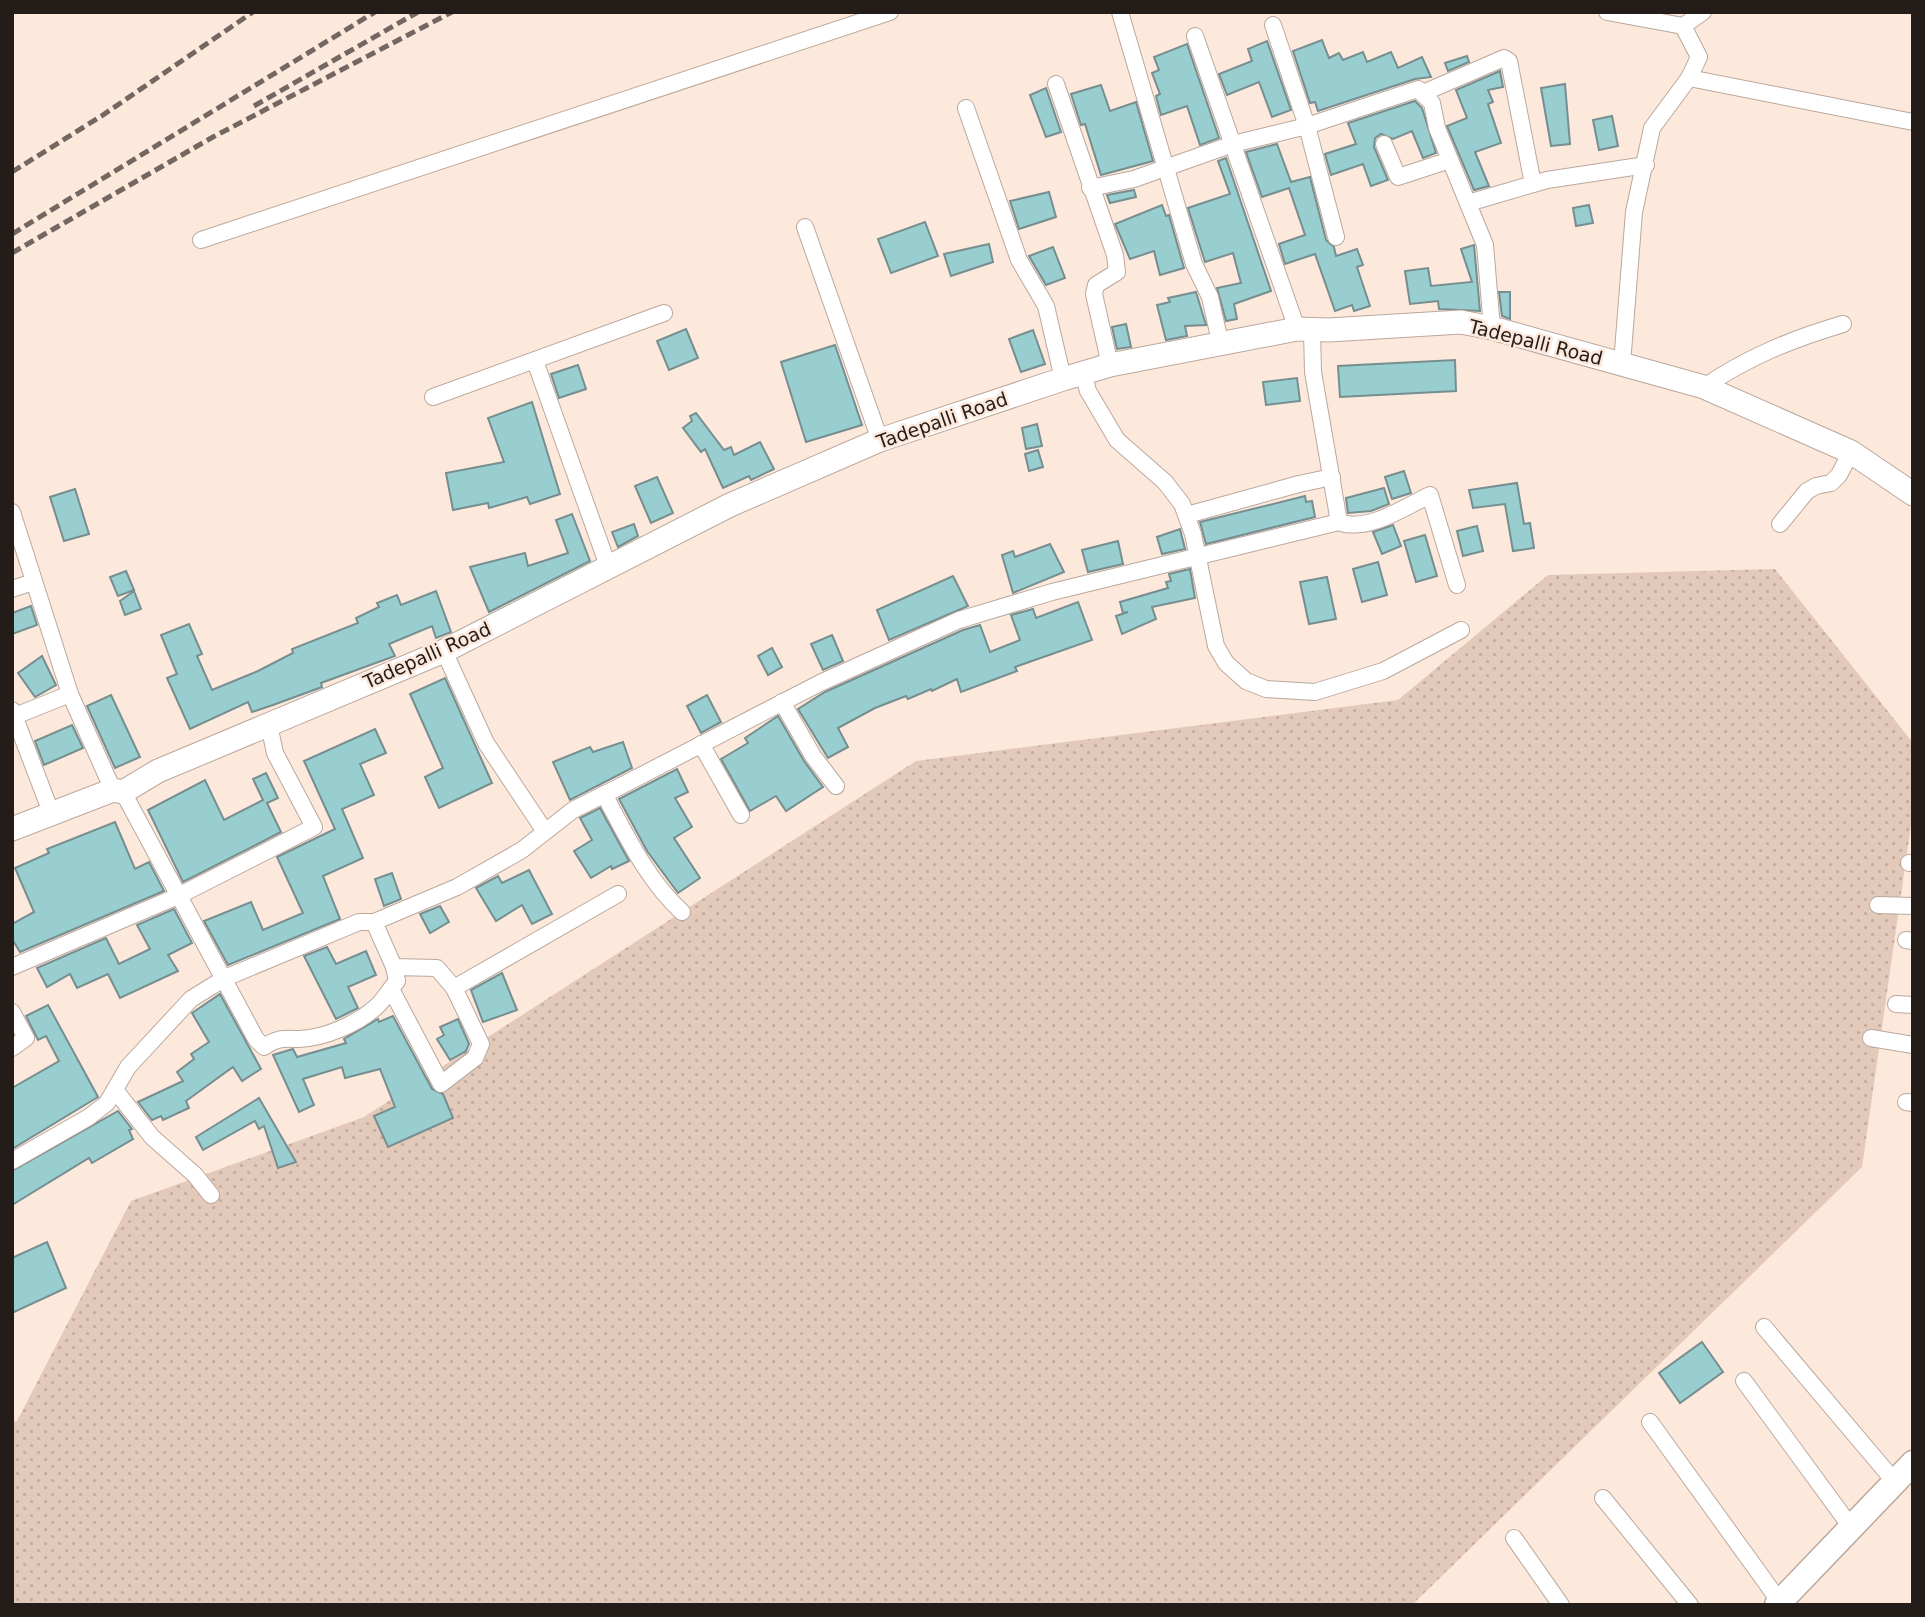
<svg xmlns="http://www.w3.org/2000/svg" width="1925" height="1617" viewBox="0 0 1925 1617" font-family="'DejaVu Sans',sans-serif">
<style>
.grass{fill:url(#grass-dots)}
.building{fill:#99ced0;stroke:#768e8f;stroke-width:2}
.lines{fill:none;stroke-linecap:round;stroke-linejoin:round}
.street-casing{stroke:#bba89c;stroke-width:18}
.secondary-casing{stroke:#bba89c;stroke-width:25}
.primary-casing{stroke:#bba89c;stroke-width:27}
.street{stroke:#fff;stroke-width:16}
.secondary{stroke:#fff;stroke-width:23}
.primary{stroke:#fff;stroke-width:24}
.rail{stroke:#746761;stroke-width:5;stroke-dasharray:10 5;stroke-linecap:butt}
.labels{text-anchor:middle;stroke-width:5;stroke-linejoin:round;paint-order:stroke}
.street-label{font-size:19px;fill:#241c18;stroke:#fde8dc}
</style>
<defs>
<pattern id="grass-dots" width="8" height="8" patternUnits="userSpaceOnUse" patternTransform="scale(1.75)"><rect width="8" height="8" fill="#e2c9ba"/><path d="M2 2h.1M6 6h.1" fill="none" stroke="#c2ac9f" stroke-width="1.8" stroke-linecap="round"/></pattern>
</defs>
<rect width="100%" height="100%" fill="#fde8dc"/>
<!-- grass -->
<polygon class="grass" points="1775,569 1913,743 1913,811 1862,1167 1412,1605 12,1605 12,1422 17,1421 131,1201 364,1117 916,761 1398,700 1548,575"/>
<!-- building -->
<g class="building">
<polygon points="1322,40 1329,58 1339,53 1343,60 1363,52 1367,62 1391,52 1398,68 1422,57 1431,77 1415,79 1318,111 1315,102 1310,103 1293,51"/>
<polygon points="1267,41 1291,110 1272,117 1259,82 1227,95 1219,74 1252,61 1248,49"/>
<polygon points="1187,44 1219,138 1200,145 1187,106 1161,115 1156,96 1160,94 1152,73 1159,70 1154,57"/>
<polygon points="1467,56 1469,62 1448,71 1445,63"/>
<polygon points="1500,71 1503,87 1488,90 1493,102 1488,104 1501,143 1475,152 1489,186 1474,190 1447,126 1467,118 1456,90"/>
<polygon points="1565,84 1570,144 1551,146 1541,88"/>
<polygon points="1101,85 1110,111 1136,102 1153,161 1101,175 1085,124 1081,125 1071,94"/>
<polygon points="1046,88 1061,132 1046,137 1030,95"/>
<polygon points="1415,101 1422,108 1436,153 1423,158 1412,131 1393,139 1381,134 1375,138 1374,147 1388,180 1371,186 1363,164 1331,175 1325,154 1356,144 1348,123"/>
<polygon points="1612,116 1618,146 1599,150 1593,120"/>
<polygon points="1277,144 1291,182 1310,177 1326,240 1334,247 1336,256 1357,249 1363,265 1357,267 1370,306 1354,311 1352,305 1335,311 1315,254 1285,264 1279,244 1305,235 1289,188 1262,197 1246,152"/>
<polygon points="1226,158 1271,291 1234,304 1237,319 1226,321 1217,288 1241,283 1233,253 1205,262 1188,208 1230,194 1218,161"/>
<polygon points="1134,190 1136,197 1110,203 1107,195"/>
<polygon points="1049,192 1056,217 1019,229 1010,201"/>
<polygon points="1162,205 1166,216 1169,215 1184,268 1160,275 1154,251 1130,259 1115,224"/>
<polygon points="1589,205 1593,223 1576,226 1573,208"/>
<polygon points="925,222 938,256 891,273 878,239"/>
<polygon points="989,244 993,262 951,276 944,254"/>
<polygon points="1474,245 1480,311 1439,309 1438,301 1410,304 1405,271 1428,268 1431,286 1472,282 1461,249"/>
<polygon points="1053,247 1065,278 1046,285 1029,256"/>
<polygon points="1196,292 1206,325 1185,326 1187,336 1166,340 1157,305 1170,302 1168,298"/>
<polygon points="1499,292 1510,292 1510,319 1502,316"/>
<polygon points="1126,324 1131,347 1117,349 1112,327"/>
<polygon points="686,329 698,358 669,370 657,341"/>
<polygon points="1033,330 1045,364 1021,372 1009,339"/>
<polygon points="835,345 862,425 806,442 781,362"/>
<polygon points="1455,360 1456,391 1340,397 1338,366"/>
<polygon points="578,365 586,389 559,398 551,374"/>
<polygon points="1297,378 1300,401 1266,405 1263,382"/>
<polygon points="532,402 560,494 530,504 527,497 489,508 488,503 453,510 446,473 504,462 488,418"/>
<polygon points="696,413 724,450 731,447 734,455 760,442 774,469 751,480 749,476 723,488 705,449 701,452 683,428 692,421 690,416"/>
<polygon points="1037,424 1042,446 1026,449 1022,428"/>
<polygon points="1038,450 1043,467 1029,471 1025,454"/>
<polygon points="1404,471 1411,493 1392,499 1385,477"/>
<polygon points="657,477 673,513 651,523 635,486"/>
<polygon points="1517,483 1524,524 1530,523 1534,548 1513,551 1505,504 1473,508 1469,490"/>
<polygon points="1384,488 1389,504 1371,511 1348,513 1346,498"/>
<polygon points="75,489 89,534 64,541 50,497"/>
<polygon points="1305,496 1306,502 1312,501 1315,517 1206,544 1200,522"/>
<polygon points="572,514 590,561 489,612 470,567 525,553 528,566 568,553 556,520"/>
<polygon points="634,524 638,536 618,547 612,532"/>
<polygon points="1393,525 1401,546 1382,554 1373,532"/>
<polygon points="1477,526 1483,551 1463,556 1457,531"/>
<polygon points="1180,529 1185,549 1162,554 1157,537"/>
<polygon points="1425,535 1437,576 1416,582 1404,541"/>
<polygon points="1118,541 1123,564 1088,572 1082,550"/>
<polygon points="1050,544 1064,572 1013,593 1002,555 1013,551 1015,557"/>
<polygon points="1378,562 1387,595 1362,602 1353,569"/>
<polygon points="1190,569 1195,598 1152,607 1156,619 1122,634 1116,616 1128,612 1123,613 1120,602 1168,588 1166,582 1171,581 1169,574"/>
<polygon points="126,571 134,590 118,596 110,577"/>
<polygon points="953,576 968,606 889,640 877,610"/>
<polygon points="1327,577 1336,619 1309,624 1300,582"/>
<polygon points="134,591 141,609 125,615 120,601"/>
<polygon points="436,591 451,632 436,638 432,626 389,644 395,656 321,683 322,687 273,705 252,712 248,702 190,729 167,678 177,674 161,635 189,624 202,654 197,656 212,690 258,671 293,653 292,649 358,623 356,618 379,607 377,603 397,595 401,605"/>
<polygon points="1078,602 1092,640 1015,667 1017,671 961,692 957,679 932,691 931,689 908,699 906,696 875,708 838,728 848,747 828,758 798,709 825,692 963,630 980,625 990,652 1020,640 1011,615 1033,609 1036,618"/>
<polygon points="31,606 37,625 12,634 12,613"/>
<polygon points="832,635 843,661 823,670 811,644"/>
<polygon points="772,648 782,667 768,675 758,656"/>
<polygon points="42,656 56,685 35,697 18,673"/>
<polygon points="445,678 492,783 439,808 425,777 443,768 410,694"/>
<polygon points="111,695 140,757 115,768 87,706"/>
<polygon points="707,695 721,722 701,733 687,706"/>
<polygon points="778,716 804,761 823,787 786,811 776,796 750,811 721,759 748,743 745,738"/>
<polygon points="72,725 83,748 44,765 35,741"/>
<polygon points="375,729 386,753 360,764 374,795 342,809 363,858 323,876 340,919 228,965 204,921 251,902 263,930 303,913 277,857 335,829 304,761"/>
<polygon points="623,742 632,768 570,800 553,762 590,747 593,752"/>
<polygon points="677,769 688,792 675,798 692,827 674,838 700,878 678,893 647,851 619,799"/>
<polygon points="266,773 278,798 267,803 281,832 183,882 148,810 205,780 224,820 263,800 253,779"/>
<polygon points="600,808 629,861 612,869 611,866 591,878 574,851 592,840 580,818"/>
<polygon points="115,822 135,869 149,862 164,891 20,952 12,939 12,924 34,912 15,868 49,853 47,849"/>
<polygon points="529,870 552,914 532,924 522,905 496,921 476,888 498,876 502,883"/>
<polygon points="392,873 401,899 384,906 375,879"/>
<polygon points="440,906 449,922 430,933 420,914"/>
<polygon points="174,909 192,943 168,955 178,971 120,998 108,974 77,988 70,974 47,987 37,968 106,938 119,964 150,949 137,925"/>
<polygon points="327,947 336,964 366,951 376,975 348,987 358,1008 336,1019 304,956"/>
<polygon points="502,973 517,1010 483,1022 471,990"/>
<polygon points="220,994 261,1069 242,1081 233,1067 186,1101 189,1108 163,1120 161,1116 152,1120 138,1102 183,1081 177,1072 194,1059 191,1054 209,1042 192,1013"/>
<polygon points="48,1005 98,1097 12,1149 12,1088 59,1061 46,1036 38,1040 26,1016"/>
<polygon points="393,1016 432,1089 443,1094 453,1118 388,1147 374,1116 395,1107 380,1069 345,1078 342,1067 303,1079 314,1105 299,1112 273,1055 293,1049 297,1057 346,1043 344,1039 378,1019 379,1022"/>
<polygon points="458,1019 469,1044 466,1051 450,1060 437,1039 444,1035 440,1027"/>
<polygon points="259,1098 296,1162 278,1168 264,1126 259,1129 255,1121 203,1150 196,1137"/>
<polygon points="118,1111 132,1129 129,1130 133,1139 92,1163 89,1158 12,1205 12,1171"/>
<polygon points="47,1242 66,1288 12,1313 12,1258"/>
<polygon points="1702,1342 1723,1372 1680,1403 1659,1373"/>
</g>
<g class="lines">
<defs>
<g id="street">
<polyline points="1120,12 1194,264 1210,297 1221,346"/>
<polyline points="1607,12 1683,26"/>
<polyline points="1273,25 1307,126 1336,237"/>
<polyline points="1195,36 1297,329"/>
<polyline points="1689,78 1913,122"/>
<polyline points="1056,84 1115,255 1117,272 1096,285 1094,294 1110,365"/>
<polyline points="1423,93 1504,58 1509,61 1533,184"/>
<polyline points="966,108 1019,260 1046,306 1063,379"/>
<polyline points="1384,144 1398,177 1450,160"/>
<polyline points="1090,188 1134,179 1233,144 1307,126 1418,89 1432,103 1437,128 1485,245 1492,328"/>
<polyline points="1468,203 1547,180 1646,165"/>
<polyline points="805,227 880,440"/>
<polyline points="201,240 890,12"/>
<polyline points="1312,330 1313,372 1339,522"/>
<polyline points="535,361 608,566"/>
<polyline points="1622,364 1634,212 1652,128 1689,78 1699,57 1683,26 1703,12"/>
<polyline points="1083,373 1088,391 1117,440 1165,482 1182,504 1193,534 1216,646 1226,663 1246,681 1266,689 1315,692 1383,671 1461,630"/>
<path d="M1704,387C1748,357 1792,339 1843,324"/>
<polyline points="433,397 664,313"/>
<polyline points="12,512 70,694 113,790"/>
<polyline points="1187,515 1299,484 1332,477"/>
<polyline points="1780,524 1807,491 1816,486 1831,483 1839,475 1851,452"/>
<polyline points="12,589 33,582"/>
<polyline points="444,651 486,743 544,830"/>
<polyline points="782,702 813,756 836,786"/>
<polyline points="12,710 52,815"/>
<polyline points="15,716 70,694"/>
<polyline points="701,744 741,815"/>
<path d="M123,792L256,1039L264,1047C278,1037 284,1039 299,1039C325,1038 357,1024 376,1007C384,1000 390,989 397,981L394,967L437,968L454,988L618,894"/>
<path d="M604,794C626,835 647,880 682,912"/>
<polyline points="1909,863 1913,863"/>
<polyline points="1878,905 1913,906"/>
<polyline points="374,922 394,967"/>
<polyline points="1906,940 1913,941"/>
<polyline points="12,967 178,896 314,827 275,753 269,725"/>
<polyline points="391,989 441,1084 475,1058 481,1044 454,988"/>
<polyline points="1896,1004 1913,1005"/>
<polyline points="12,1012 26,1038 12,1048"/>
<polyline points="1871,1038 1913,1045"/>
<polyline points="115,1090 152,1137 195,1175 211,1195"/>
<polyline points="1906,1102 1913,1103"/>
<path d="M12,1161L89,1117L107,1103L128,1067L191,999L225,978L359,922H374L457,887L522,850L573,810L615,789L820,683L959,620L1052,592L1339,522C1367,533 1405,507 1430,495L1457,585"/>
<polyline points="1764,1327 1895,1482"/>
<polyline points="1744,1381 1851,1527"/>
<polyline points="1650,1422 1780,1602"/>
<polyline points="1603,1498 1690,1605"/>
<polyline points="1514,1538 1561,1605"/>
</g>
<polyline id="secondary" points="12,829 113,790 123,792 158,771 444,651 730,505 880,440 1063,379 1110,365 1297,329 1329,330 1461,322 1492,328 1704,387 1851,452 1913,494"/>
<polyline id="primary" points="1777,1605 1913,1463"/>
</defs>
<!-- street casing -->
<use href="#street" class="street-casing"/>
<!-- secondary casing -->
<use href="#secondary" class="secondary-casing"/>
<!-- primary casing -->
<use href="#primary" class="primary-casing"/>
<!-- street -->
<use href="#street" class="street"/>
<!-- secondary -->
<use href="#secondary" class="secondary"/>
<!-- primary -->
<use href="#primary" class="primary"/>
<!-- rail -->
<g class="rail">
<polyline points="254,106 418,12"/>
<polyline points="12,172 103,115 253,12"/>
<polyline points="12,234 375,12"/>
<polyline points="12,253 213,137 452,12"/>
</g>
</g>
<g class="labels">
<!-- street labels -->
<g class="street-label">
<text transform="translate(1536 342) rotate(14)" y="7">Tadepalli Road</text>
<text transform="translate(942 420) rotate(-19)" y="7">Tadepalli Road</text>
<text transform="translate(427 655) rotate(-24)" y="7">Tadepalli Road</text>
</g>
</g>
<!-- border -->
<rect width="1925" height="1617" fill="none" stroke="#241c18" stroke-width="28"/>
</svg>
